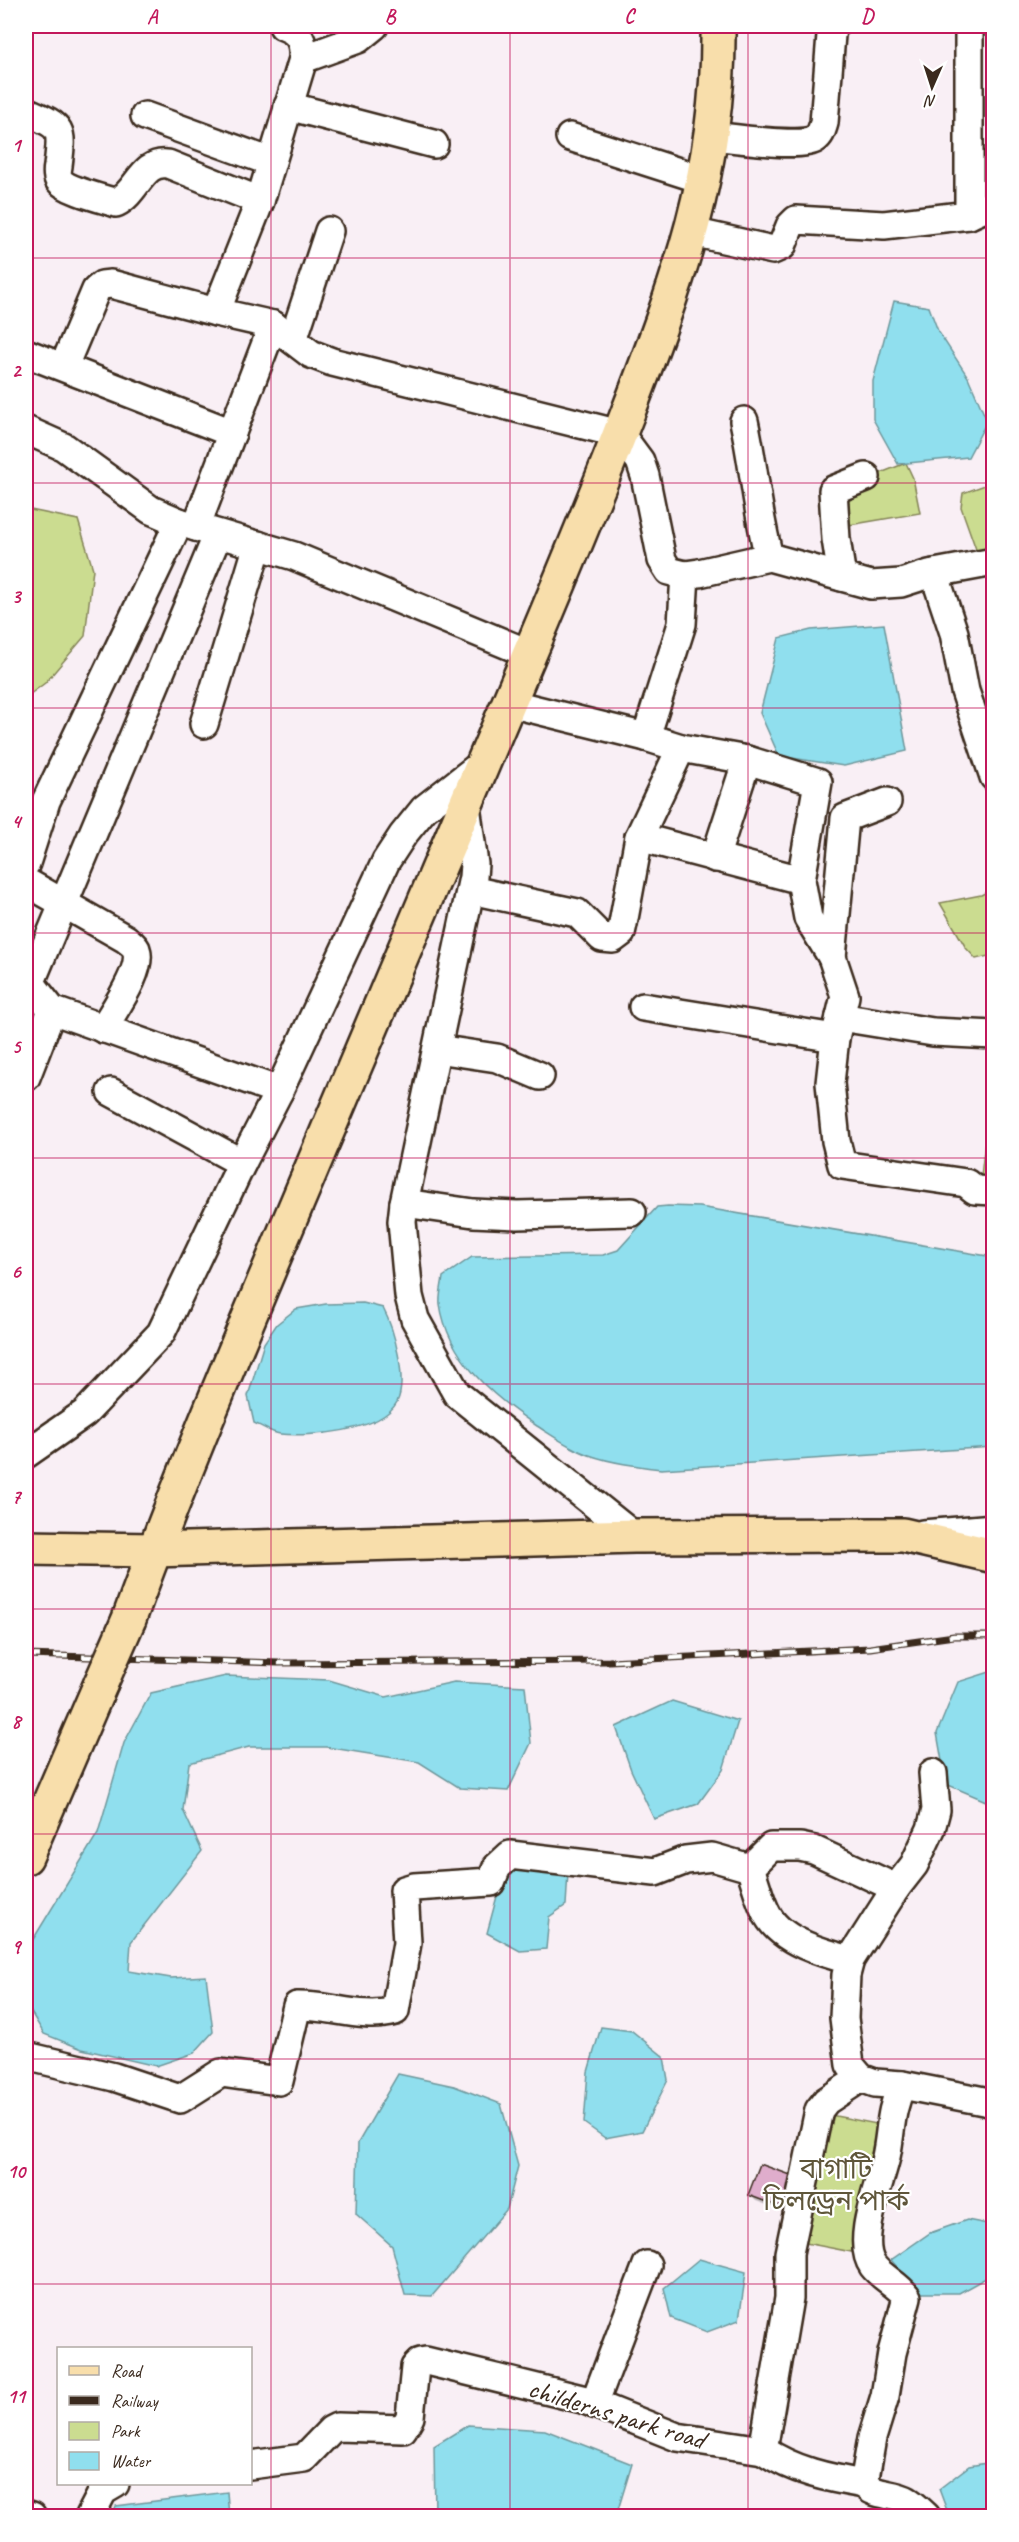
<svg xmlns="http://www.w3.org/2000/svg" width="1019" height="2542" viewBox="0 0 1019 2542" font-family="Caveat,'Noto Sans Bengali',sans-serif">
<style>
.green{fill:#cbdc90;stroke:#838357;stroke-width:1.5}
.water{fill:#90dfee;stroke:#6e979b;stroke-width:1.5}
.shadow{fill:#0003}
.building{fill:#dfadcc;stroke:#3b2a1e;stroke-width:1.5}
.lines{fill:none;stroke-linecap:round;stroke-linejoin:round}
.minor-casing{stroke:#3b2a1e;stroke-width:32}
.major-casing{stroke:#3b2a1e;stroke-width:38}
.minor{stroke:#fff;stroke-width:27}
.major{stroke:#f8deab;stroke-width:33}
.rail-casing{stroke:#3b2a1e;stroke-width:7}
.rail{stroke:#fff;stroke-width:4.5;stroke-dasharray:14;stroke-linecap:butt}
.major-bridge-casing{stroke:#3b2a1e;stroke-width:38;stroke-linecap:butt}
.major-bridge{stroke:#f8deab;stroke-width:33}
.grid{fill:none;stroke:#c2185b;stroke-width:1.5;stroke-opacity:0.55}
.labels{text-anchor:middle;stroke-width:4.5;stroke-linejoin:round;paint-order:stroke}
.park-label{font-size:28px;fill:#5f563a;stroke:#fff}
.street-label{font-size:28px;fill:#3b2a1e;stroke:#fff}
.neatline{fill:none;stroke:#c2185b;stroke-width:2}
.grid-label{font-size:20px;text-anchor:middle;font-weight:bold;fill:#c2185b}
</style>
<rect width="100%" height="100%" fill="#f9eff5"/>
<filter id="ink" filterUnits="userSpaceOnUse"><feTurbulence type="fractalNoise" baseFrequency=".0167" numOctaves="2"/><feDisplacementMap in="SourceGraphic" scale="12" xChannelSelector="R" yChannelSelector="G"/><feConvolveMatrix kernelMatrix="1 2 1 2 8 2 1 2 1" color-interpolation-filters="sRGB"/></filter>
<g filter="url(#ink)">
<!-- green -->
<g class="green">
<polygon points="906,463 913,478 920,513 837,527 835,491"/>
<polygon points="993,482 993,552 978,555 961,507 963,493"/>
<polygon points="26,509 78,520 93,569 85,636 45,683 26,697"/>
<polygon points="993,889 993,955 976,959 966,948 940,903 981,895"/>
<polygon points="993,1105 993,1191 980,1185 986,1133"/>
<polygon points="820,2113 877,2124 852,2252 795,2241"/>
</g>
<!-- water -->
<g class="water">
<polygon points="894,301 929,307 938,331 968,377 987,421 968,457 898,464 873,419 873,381"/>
<polygon points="884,624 907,751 844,766 779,756 760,713 779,638 811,630"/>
<path d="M668,1206L700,1207L993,1257V1447L661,1469C637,1466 612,1463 589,1455C571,1449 553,1436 537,1426C493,1397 448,1359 440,1304C439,1296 442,1285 443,1277L472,1257L603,1255L618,1250L657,1207Z"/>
<path d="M363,1303L383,1308C394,1329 408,1380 397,1402C381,1432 309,1437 280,1434C271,1433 262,1426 254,1423L248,1396L264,1343L277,1324L296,1309L326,1304Z"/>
<polygon points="993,1671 993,1804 946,1784 937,1733 958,1682"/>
<polygon points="226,1676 329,1680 386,1697 454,1682 525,1686 531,1743 508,1791 460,1788 419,1762 326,1747 249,1747 189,1763 183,1810 202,1851 131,1942 129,1971 171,1978 206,1976 213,2032 194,2053 156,2066 82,2049 44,2034 26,2004 26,1951 98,1833 124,1743 151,1693"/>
<polygon points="672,1701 738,1721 723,1770 698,1804 654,1819 631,1770 616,1727"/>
<polygon points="510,1868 568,1873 566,1905 549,1917 546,1949 520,1951 487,1933 503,1874"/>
<polygon points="601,2027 632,2031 664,2057 668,2080 642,2131 605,2138 584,2123 588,2072"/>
<polygon points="398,2074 454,2086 501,2104 518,2166 507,2209 432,2296 405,2295 392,2246 356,2214 358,2143"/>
<polygon points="967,2220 993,2225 993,2274 959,2293 919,2293 891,2260 930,2233"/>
<polygon points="699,2259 746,2272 739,2320 707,2332 671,2318 664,2288"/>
<polygon points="468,2425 545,2430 632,2464 617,2513 614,2516 435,2516 434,2446"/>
<polygon points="993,2462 993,2516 949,2516 939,2489 969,2466"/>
<polygon points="227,2492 229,2516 112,2516 116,2506"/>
</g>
<!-- shadow -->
<polygon class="shadow" points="799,2180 794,2215 756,2201 750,2195"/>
<!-- building -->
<polygon class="building" points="760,2164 799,2178 788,2210 748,2195"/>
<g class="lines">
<defs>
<g id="minor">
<polyline points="303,59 358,39 374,26"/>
<polyline points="288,106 434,144"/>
<path d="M26,111C62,127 63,126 58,166C57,171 57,176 59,180C66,190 104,199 116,203C138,192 142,160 168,164L260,201"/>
<polyline points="145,116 271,162"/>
<path d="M712,136C731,138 803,148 815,139C821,135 822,129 824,123L831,35L833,26"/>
<polyline points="570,137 704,180"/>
<polyline points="969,215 969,26"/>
<polyline points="692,232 773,250 782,246 790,226 796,220 884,225 969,215 994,204"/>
<path d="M216,312L260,201L303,59C304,42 300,32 283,26"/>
<polyline points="293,340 329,231"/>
<polyline points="26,353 232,433"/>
<polyline points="64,366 96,290 102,285 111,284 216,312 273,325 311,354 332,362 620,434 640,461 645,476 662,560 669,571 685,575 699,573 769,557 871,585 901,583 929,574 994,562"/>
<path d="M744,421C754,466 757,511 769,557"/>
<polyline points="26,430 64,447 151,510 179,522 294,556 530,654"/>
<polyline points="196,527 273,325"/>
<polyline points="934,573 954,633 965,691 994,777"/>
<polyline points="842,577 836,539 833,490 866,477"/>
<polyline points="509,703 646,737 681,748 747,760 818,782 801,880 808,918 832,957 845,996 835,1038 830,1083 836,1141 842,1165 966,1183 975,1190 994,1191"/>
<polyline points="204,724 258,545"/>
<polyline points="646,737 682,624 685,575"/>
<polyline points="466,806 474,864 473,877 404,1203 402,1221 409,1296 415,1319 457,1394 634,1536"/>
<polyline points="639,837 801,880"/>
<polyline points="715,858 747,760"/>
<polyline points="26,863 46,801 179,522"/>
<path d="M26,882L126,939C129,942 134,945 136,949C144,969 113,1011 103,1029"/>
<polyline points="471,890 577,913 602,938 613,939 621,933 623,924 639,837 681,748"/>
<polyline points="832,957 845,818 887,802"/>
<polyline points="26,977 52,1010 279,1091"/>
<polyline points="30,984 218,534"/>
<polyline points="643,1007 835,1038"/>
<polyline points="840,1017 933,1032 994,1035"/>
<polyline points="437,1049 497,1058 540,1076"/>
<polyline points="26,1077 52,1010"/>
<polyline points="111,1092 242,1163"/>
<polyline points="404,1203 473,1213 517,1215 632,1212"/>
<polyline points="26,1454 85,1413 161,1333 242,1163 279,1091 386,861 403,835 424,809 484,762"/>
<polyline points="923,1534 994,1528"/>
<polyline points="933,1773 936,1810 931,1829 914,1865 896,1888 850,1960 846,1975 844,2018 850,2065 861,2078 875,2083 902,2085 994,2103"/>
<polyline points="750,1868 771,1847 800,1847 814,1850 896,1888"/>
<path d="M26,2056L114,2077L180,2099L221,2073L279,2081L297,2006C330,2005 363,2020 395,2011L407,1943L404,1890L414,1887L491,1882L497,1867L510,1855L655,1872L686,1860L712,1857L750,1868C756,1883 760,1903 768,1916C783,1942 823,1953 850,1960"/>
<path d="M902,2085C889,2113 892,2129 886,2157C880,2184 855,2241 873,2266C882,2278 898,2284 907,2297L892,2353L885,2396L872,2438L864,2484C876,2497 892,2492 908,2501C914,2504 920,2511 926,2516"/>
<polyline points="594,2404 647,2265"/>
<path d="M763,2450C794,2471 828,2478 864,2484"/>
<polyline points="250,2465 304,2458 331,2430 337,2427 403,2429 410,2417 415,2367 420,2362 426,2361 582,2399 677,2437 763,2450 789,2298 789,2253 819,2110 826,2101 861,2078"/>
<polyline points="26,2514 32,2516"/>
<polyline points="90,2516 103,2491 115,2484"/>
</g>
<g id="major">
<polyline points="26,1548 154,1550 634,1536 878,1535 903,1535 994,1556"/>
<path d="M129,1619C177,1487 232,1358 286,1229C360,1053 435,877 510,700C550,606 590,511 627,415C678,282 720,170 718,26"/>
<polyline points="26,1857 101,1683"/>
</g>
</defs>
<!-- minor casing -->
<use href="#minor" class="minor-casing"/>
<!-- major casing -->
<use href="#major" class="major-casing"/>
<!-- minor -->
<use href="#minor" class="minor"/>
<!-- major -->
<use href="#major" class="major"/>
<defs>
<polyline id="rail" points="26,1655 278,1663 609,1661 870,1648 954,1636 994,1636"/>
</defs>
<!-- rail casing -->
<use href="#rail" class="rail-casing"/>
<!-- rail -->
<use href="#rail" class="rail"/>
<defs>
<polyline id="major-bridge" points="101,1683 129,1619"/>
</defs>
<!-- major-bridge casing -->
<use href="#major-bridge" class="major-bridge-casing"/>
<!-- major-bridge -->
<use href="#major-bridge" class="major-bridge"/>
</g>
</g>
<!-- grid -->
<path class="grid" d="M271,26V2516M510,26V2516M748,26V2516M26,258H994M26,483H994M26,708H994M26,933H994M26,1158H994M26,1384H994M26,1609H994M26,1834H994M26,2059H994M26,2284H994"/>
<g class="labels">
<!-- park labels -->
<g class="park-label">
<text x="836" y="2178">বাগাটি<tspan x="836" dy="32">চিলড্রেন পার্ক</tspan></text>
</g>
<!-- street labels -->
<g class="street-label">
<text transform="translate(617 2413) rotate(17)" y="10">childerns park road</text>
</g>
</g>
<!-- margin -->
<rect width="1019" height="2542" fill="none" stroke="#fff" stroke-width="66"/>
<!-- legend -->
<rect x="57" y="2347" width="195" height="138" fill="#ffffff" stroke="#b1aaa5" stroke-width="1.5"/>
<rect x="69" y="2366" width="30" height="9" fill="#f8deab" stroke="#b1aaa5" stroke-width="1.5"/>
<text x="111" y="2377" font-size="18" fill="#3b2a1e">Road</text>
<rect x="69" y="2396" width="30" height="9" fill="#3b2a1e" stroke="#b1aaa5" stroke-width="1.5"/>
<text x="111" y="2407" font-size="18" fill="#3b2a1e">Railway</text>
<rect x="69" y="2422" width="30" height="18" fill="#cbdc90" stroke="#b1aaa5" stroke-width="1.5"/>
<text x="111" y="2437" font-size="18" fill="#3b2a1e">Park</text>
<rect x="69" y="2452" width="30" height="18" fill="#90dfee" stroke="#b1aaa5" stroke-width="1.5"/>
<text x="111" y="2467" font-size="18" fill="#3b2a1e">Water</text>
<!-- north arrow -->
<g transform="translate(932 87) rotate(183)" stroke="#ffffff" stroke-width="4.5" paint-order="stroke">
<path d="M0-4.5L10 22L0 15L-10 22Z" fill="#3b2a1e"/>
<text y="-9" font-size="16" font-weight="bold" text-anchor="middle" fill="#3b2a1e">N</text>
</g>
<rect x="33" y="33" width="953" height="2476" class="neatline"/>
<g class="grid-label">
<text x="152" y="23">A</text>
<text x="390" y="23">B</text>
<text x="629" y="23">C</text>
<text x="867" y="23">D</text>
<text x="16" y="152">1</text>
<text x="16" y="377">2</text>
<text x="16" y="603">3</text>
<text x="16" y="828">4</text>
<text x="16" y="1053">5</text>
<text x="16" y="1278">6</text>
<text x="16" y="1503">7</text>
<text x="16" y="1728">8</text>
<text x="16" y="1953">9</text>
<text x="16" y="2178">10</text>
<text x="16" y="2403">11</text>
</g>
</svg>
